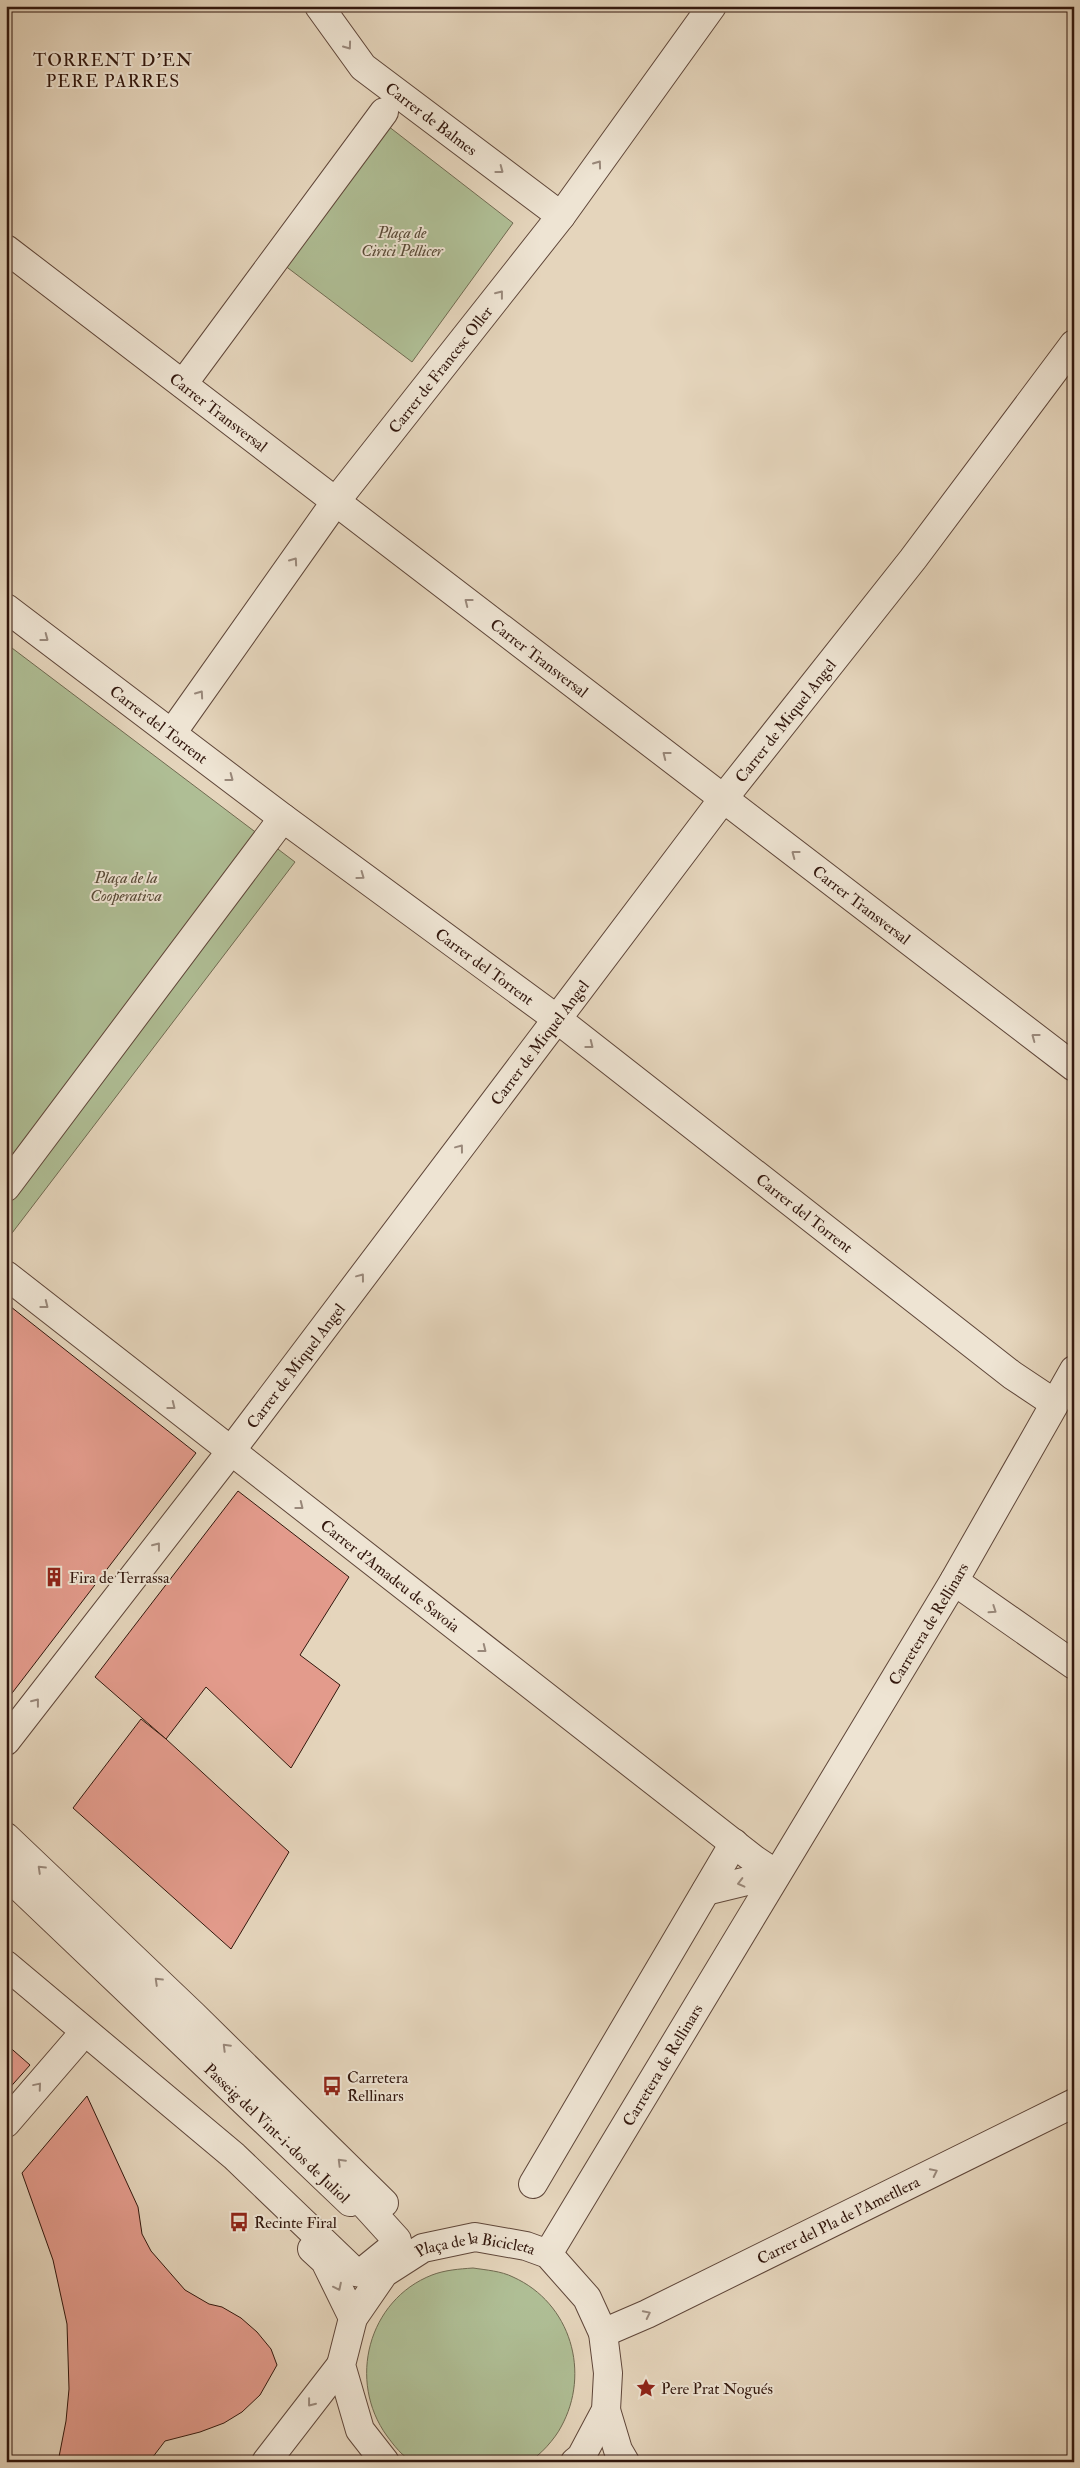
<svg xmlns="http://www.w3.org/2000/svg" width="1080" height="2468" viewBox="0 0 1080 2468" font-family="'IM FELL Double Pica',serif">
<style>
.green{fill:#afbe95;stroke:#706a51}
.building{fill:#e39b8c;stroke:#32170d}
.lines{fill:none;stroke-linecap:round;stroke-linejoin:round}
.minor-casing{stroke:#5f4639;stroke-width:30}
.minor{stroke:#eee4d3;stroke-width:28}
.oneway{stroke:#99887a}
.labels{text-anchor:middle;stroke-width:4;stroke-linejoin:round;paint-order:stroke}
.street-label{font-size:16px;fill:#32170d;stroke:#eee4d3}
.park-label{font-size:16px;font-style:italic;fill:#584936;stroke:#eee4d3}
.poi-label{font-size:16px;fill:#32170d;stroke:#eee4d3;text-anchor:start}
.neighbourhood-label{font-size:18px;letter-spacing:1px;fill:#32170d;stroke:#eee4d3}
</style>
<rect width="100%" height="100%" fill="#e5d5bc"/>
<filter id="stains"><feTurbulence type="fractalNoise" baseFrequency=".004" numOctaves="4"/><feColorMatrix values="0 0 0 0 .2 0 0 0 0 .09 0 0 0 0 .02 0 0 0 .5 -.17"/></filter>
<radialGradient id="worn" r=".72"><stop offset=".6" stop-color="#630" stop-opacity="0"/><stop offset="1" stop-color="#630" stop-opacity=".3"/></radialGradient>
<!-- green -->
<g class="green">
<polygon points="388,126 513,223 412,362 284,265"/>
<polygon points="8,645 295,862 9,1237 6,1234 6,647"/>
<path d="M473,2268C486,2270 501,2271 513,2277C571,2303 591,2373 561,2427C556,2437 539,2458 527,2462C515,2465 481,2462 467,2462C453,2462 427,2465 414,2462C403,2458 393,2444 387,2436C347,2381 368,2300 432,2275C445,2270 459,2269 473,2268Z"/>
</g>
<!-- building -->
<g class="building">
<polygon points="6,1303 196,1453 6,1701"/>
<polygon points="238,1491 349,1577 300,1655 340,1685 291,1768 206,1687 166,1739 95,1677"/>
<polygon points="141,1719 166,1739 289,1852 231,1949 73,1808"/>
<polygon points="6,2044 30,2065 6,2092"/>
<polygon points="87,2096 138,2207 142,2234 151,2251 185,2290 209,2304 222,2307 241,2318 257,2332 271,2349 277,2365 260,2395 242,2412 224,2423 200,2432 165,2441 149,2462 58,2462 66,2421 69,2389 67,2324 53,2260 22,2173"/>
</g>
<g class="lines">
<defs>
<g id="minor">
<path id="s1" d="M319,6L363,67L561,216"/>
<path id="s2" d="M6,249L1074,1067"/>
<polyline points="183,384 384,112"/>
<path id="s3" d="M6,608L283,818L557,1019L1012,1375L1054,1403"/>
<path id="s4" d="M172,733L336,501L561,216L712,6"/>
<polyline points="6,1187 283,818"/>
<path id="s5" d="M6,1275L755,1860L776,1874"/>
<polyline points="954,1581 1074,1665"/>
<path id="s6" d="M6,1741L221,1464L723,799L913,559L1074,344"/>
<polyline points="6,1837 193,2015 384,2203"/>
<path id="s7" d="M6,1863L16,1872L11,1879L350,2202L357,2196L397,2240L393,2247L361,2273L355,2272L234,2156L6,1965"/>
<polyline points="706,1891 776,1874"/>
<polyline points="6,2123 75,2043"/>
<polyline points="533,2184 734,1843"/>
<polyline points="312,2249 325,2261 353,2318"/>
<path id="s8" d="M548,2254L954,1581L1074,1370"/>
<path id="s9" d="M603,2333L647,2314L1074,2103"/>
<polyline points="606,2410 618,2450 625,2462"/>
<polyline points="266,2462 341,2365"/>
<path id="s10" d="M385,2462L360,2430L341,2365L353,2318L384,2273L423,2248L475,2237L526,2246L548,2254L587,2298L603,2333L608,2373L606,2410L581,2457L575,2462"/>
</g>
</defs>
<!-- minor casing -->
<use href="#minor" class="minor-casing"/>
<!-- minor -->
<use href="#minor" class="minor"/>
</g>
<!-- one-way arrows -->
<defs><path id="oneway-chevron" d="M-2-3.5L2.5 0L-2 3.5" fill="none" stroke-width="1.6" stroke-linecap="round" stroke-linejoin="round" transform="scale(1.25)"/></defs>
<g class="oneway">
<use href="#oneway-chevron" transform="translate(348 46) rotate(54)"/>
<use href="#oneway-chevron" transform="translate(598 164) rotate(-54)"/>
<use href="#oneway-chevron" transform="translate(500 170) rotate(37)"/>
<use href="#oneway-chevron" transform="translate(500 294) rotate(-52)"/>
<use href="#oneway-chevron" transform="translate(294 561) rotate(-55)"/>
<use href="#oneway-chevron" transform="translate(468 602) rotate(-142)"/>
<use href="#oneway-chevron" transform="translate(45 638) rotate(37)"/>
<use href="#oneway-chevron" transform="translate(200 694) rotate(-55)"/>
<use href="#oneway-chevron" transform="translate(666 755) rotate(-142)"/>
<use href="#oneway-chevron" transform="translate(230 778) rotate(37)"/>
<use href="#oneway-chevron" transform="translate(795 854) rotate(-143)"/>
<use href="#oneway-chevron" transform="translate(361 876) rotate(36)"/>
<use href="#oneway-chevron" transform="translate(1035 1037) rotate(-143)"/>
<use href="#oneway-chevron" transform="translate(590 1045) rotate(38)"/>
<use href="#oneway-chevron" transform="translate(460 1148) rotate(-53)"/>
<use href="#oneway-chevron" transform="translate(361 1277) rotate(-53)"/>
<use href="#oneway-chevron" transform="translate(45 1305) rotate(38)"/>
<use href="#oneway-chevron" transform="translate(172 1406) rotate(38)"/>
<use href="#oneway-chevron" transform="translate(300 1506) rotate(38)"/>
<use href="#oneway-chevron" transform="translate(157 1546) rotate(-52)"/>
<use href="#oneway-chevron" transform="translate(993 1610) rotate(34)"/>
<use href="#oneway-chevron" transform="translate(483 1649) rotate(38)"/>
<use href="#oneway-chevron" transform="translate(36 1702) rotate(-52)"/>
<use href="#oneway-chevron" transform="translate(41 1869) rotate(-136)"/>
<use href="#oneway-chevron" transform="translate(741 1883) rotate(166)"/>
<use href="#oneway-chevron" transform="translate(158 1981) rotate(-136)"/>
<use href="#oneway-chevron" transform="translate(226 2047) rotate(-135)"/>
<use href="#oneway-chevron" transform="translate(38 2086) rotate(-50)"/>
<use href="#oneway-chevron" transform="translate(341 2162) rotate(-135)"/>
<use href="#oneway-chevron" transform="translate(934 2172) rotate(-26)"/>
<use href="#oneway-chevron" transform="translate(338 2287) rotate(64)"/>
<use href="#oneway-chevron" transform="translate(647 2314) rotate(-26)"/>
<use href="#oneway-chevron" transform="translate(311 2403) rotate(128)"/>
</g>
<!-- icons -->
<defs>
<symbol id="building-bare" viewBox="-9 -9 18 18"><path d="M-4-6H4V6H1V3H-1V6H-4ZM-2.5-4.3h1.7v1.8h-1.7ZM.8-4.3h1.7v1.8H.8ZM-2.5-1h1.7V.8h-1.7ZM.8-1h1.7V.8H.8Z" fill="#8f2418" stroke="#eee4d3" stroke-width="2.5" paint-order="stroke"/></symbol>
<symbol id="bus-bare" viewBox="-9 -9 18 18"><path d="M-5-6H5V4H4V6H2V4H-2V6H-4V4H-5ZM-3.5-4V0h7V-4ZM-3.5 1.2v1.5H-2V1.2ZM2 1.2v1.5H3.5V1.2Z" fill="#8f2418" stroke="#eee4d3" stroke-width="2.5" paint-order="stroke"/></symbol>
<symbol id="sight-bare" viewBox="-9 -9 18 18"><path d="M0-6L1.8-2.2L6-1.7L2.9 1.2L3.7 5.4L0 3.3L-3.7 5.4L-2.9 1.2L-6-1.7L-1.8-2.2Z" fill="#8f2418" stroke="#eee4d3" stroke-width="2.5" paint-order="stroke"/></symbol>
</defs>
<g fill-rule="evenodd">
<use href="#building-bare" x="40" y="1563" width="28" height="28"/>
<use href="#bus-bare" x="318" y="2072" width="28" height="28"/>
<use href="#bus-bare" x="225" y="2208" width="28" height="28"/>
<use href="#sight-bare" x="632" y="2374" width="28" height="28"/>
</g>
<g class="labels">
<!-- street labels -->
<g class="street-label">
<text dy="6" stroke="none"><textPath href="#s1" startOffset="161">Carrer de Balmes</textPath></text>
<text dy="6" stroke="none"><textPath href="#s4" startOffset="452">Carrer de Francesc Oller</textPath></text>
<text dy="6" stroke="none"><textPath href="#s2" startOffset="268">Carrer Transversal</textPath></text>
<text dy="6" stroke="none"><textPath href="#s2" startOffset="672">Carrer Transversal</textPath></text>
<text dy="6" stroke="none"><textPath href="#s6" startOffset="1284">Carrer de Miquel Angel</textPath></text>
<text dy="6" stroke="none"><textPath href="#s3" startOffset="192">Carrer del Torrent</textPath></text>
<text dy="6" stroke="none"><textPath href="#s2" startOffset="1078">Carrer Transversal</textPath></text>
<text dy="6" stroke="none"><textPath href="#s3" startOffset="598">Carrer del Torrent</textPath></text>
<text dy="6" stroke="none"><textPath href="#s6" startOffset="879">Carrer de Miquel Angel</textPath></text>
<text dy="6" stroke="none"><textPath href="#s3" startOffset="1002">Carrer del Torrent</textPath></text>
<text dy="6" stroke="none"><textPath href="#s6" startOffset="474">Carrer de Miquel Angel</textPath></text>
<text dy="6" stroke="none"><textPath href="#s5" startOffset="488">Carrer d'Amadeu de Savoia</textPath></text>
<text dy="6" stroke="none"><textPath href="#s8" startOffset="736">Carretera de Rellinars</textPath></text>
<text dy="6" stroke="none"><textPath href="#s8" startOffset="221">Carretera de Rellinars</textPath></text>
<text dy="6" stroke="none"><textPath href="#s7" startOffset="390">Passeig del Vint-i-dos de Juliol</textPath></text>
<text dy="6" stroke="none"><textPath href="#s9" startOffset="261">Carrer del Pla de l'Ametllera</textPath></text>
<text dy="6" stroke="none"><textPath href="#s10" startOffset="311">Plaça de la Bicicleta</textPath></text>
</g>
<!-- park labels -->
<g class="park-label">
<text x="402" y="238">Plaça de<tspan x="402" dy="18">Cirici Pellicer</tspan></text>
<text x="126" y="883">Plaça de la<tspan x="126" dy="18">Cooperativa</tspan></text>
</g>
<!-- poi labels -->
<g class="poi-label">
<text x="69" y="1583">Fira de Terrassa</text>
<text x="347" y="2083">Carretera<tspan x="347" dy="18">Rellinars</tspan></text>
<text x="254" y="2228">Recinte Firal</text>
<text x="661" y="2394">Pere Prat Nogués</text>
</g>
<!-- neighbourhood labels -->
<g class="neighbourhood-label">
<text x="113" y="66">TORRENT D'EN<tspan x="113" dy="21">PERE PARRES</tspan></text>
</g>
</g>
<!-- margin -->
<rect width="1080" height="2468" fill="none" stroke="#e5d5bc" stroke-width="25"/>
<rect x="8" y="8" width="1065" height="2453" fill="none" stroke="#32170d" stroke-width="2.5"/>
<rect x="12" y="12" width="1055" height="2443" fill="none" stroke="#32170d"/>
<rect width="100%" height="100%" filter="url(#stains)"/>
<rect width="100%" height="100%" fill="url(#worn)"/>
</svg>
